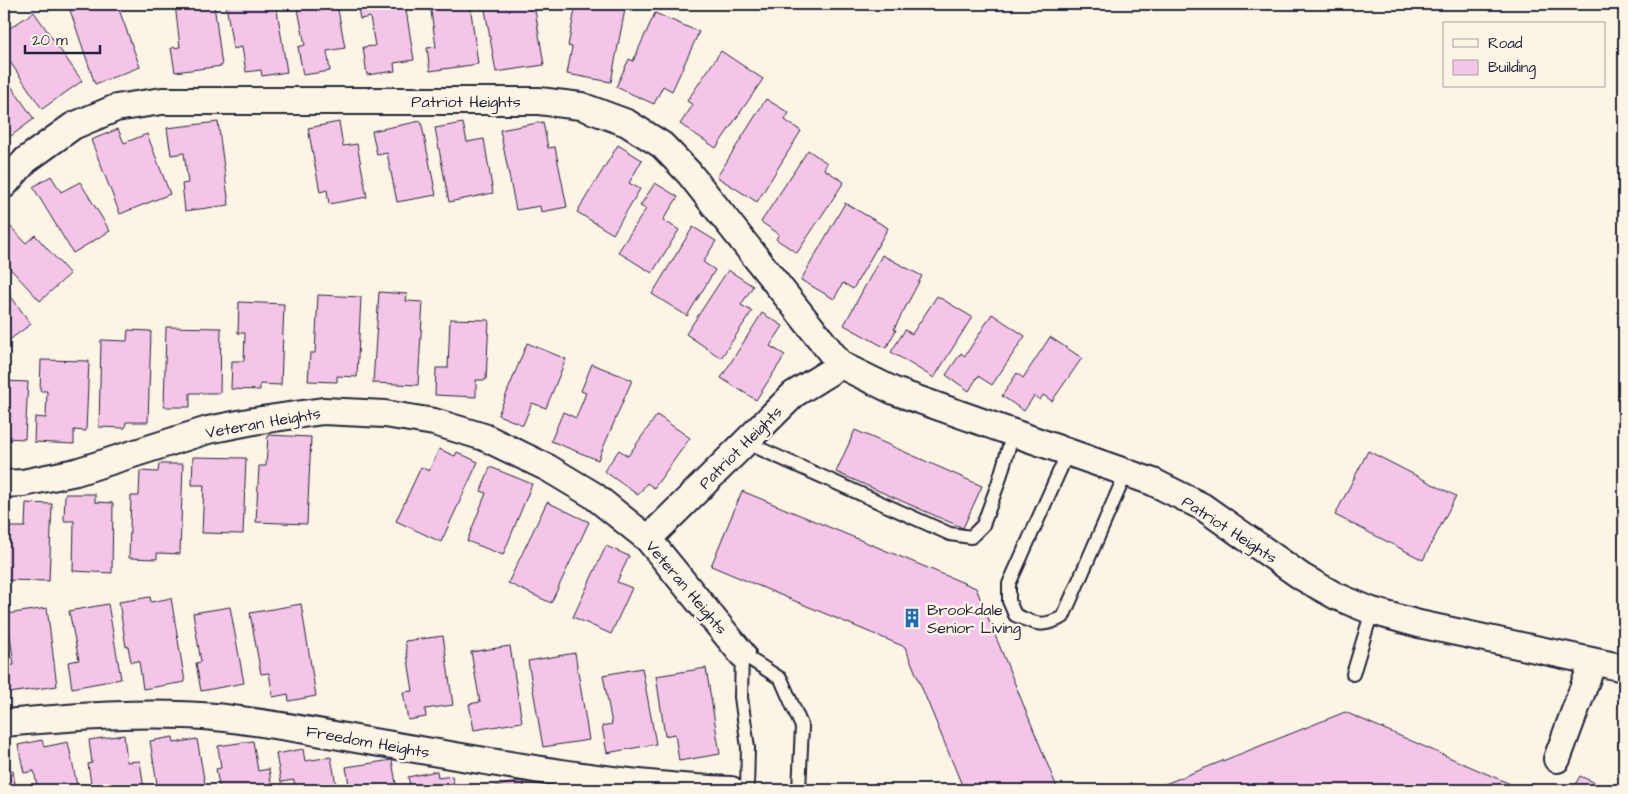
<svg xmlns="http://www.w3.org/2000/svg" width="1628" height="794" viewBox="0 0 1628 794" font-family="'Architects Daughter',sans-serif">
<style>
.building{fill:#f4c5e9;stroke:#22223b}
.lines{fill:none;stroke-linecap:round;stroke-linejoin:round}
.lane-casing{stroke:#22223b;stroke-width:16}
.street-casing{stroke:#22223b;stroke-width:30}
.lane{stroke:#fcf5e5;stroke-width:12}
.street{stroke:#fcf5e5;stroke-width:26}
.labels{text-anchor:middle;stroke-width:5;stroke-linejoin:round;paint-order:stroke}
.street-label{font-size:16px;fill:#22223b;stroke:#fcf5e5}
.poi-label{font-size:16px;fill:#22223b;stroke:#fcf5e5;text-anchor:start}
</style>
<rect width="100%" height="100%" fill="#fcf5e5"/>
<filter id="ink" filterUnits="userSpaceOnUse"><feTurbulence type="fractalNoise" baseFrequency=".02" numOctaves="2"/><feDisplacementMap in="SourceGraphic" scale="10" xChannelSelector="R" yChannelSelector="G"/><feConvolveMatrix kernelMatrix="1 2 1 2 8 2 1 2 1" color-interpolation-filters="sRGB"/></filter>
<g filter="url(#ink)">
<!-- building -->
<g class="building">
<polygon points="68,4 117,4 140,67 95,84"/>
<polygon points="175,4 214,4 222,66 175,72 171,48 180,47"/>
<polygon points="226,4 276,4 287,72 262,76 261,70 246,72 242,47 233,49"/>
<polygon points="297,4 337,4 345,48 327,51 330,71 303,75 298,47 305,45"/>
<polygon points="357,4 405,4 414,60 394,63 395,71 367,75 363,47 375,46 370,17 360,19"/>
<polygon points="430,4 470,4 478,64 430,71 427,48 436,47"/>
<polygon points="484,4 534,4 544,65 496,72"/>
<polygon points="576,4 626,4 611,82 567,74 572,47 568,46"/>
<polygon points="34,12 82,81 42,109 4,53 4,32"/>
<polygon points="655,13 699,32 672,91 663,86 654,104 616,87 629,59 633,61"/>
<polygon points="721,51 763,79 716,148 680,124 693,105 687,101"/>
<polygon points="4,76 34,119 4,141"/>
<polygon points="766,99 789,113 785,120 801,131 757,202 717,177"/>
<polygon points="421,121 436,195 397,202 387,153 377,155 372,131"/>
<polygon points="218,122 229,205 185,211 182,184 188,183 184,153 171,155 167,128"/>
<polygon points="339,122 343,146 357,144 367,197 329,204 327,190 320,192 308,128"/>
<polygon points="543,122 548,148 555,147 567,207 541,212 540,206 516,210 500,130"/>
<polygon points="463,123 467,142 484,139 493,193 449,202 435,128"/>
<polygon points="118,129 124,143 147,134 170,194 120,214 91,140"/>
<polygon points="618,145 642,160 629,183 640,189 613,234 577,212"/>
<polygon points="808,150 827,163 824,169 844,182 797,253 776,239 779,234 761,222"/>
<polygon points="51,176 61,192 80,182 110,231 73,253 33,187"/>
<polygon points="655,183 678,197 663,220 679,230 652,273 618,252 646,209 640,206"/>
<polygon points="845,203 888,228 853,289 843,283 834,299 801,280"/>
<polygon points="8,224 26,243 35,235 70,274 40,301 4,262 4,227"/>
<polygon points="693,227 716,241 703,262 715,270 687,316 652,294"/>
<polygon points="882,255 922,276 894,329 896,330 886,348 844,325"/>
<polygon points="728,270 753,286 741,305 752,311 721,358 686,334"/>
<polygon points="4,287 31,324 4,344"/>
<polygon points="379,292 407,294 406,301 423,302 418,385 373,383"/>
<polygon points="318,295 361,297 357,377 337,376 337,382 308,381 310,353 315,353"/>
<polygon points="937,296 972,317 934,378 891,352 905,330 912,334"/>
<polygon points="239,302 284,304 281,385 260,384 260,390 231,389 232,361 244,361 245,333 238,333"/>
<polygon points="762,313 783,326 770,346 785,355 756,400 721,378"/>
<polygon points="992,314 1025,336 992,385 978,376 969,391 946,375 961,353 965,356"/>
<polygon points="450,319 489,320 486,380 476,380 476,397 435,395 436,368 448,368"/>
<polygon points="166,327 221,328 220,393 190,393 190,407 164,407"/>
<polygon points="128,330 151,331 148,422 126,422 125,428 99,427 101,340 127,341"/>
<polygon points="1050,337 1082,358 1052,401 1043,395 1040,400 1034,396 1024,411 1002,396 1017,373 1023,378"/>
<polygon points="527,343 566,359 546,408 532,403 523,425 498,415"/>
<polygon points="41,360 89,361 86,431 74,430 74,444 34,442 35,417 46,418 47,391 40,391"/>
<polygon points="592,364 632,380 598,460 551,441 563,412 576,418 586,393 581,391"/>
<polygon points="4,381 28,382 25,439 4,438"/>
<polygon points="657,415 690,438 654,488 647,483 638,495 604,471 619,450 628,456"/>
<polygon points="855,430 982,486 963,528 836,472"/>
<polygon points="268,435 311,437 307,524 256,522 259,466 266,466"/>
<polygon points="439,449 455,456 457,452 478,462 441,542 396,521 421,467 429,471"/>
<polygon points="1368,451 1456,496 1423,560 1335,515"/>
<polygon points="193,457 246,458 243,534 202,533 204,485 192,485"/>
<polygon points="159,464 183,464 180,554 157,553 157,559 129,558 131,496 139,496 140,471 158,472"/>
<polygon points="490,467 532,484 503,555 467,541 486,493 481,491"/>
<polygon points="742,491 976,588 1058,790 964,790 905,647 711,566"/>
<polygon points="65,494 95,494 95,502 113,503 112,573 73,571 74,521 64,521"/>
<polygon points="547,502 589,522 551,603 508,583"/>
<polygon points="26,503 52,504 49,581 4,580 7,527 25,527"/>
<polygon points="606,546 629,556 617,582 632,588 611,634 573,617"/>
<polygon points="150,597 151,602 171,598 185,682 143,689 139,661 131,662 128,646 126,647 119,602"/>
<polygon points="108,604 121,679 72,688 68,662 79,660 69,611"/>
<polygon points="301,604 316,696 289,701 288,694 273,697 269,673 261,674 250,613"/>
<polygon points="230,607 244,683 201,691 196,663 201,662 193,613"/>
<polygon points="47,608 57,686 9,693 6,666 14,665 7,614"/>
<polygon points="443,636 453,705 425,709 426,717 408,720 403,692 413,691 405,641"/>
<polygon points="510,646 522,722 474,730 469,704 480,702 471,652"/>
<polygon points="575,653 589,740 543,747 528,661"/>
<polygon points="642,668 656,744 607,753 602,726 612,724 603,675"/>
<polygon points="706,668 720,754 679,761 675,734 665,736 656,676"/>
<polygon points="1345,712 1524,790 1150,790"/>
<polygon points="124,735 127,762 140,761 144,790 92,790 88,764 92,763 89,740"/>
<polygon points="173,737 174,743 197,739 206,790 158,790 150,741"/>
<polygon points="42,740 44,747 68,742 78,790 38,790 34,771 24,773 18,745"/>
<polygon points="253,741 258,771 269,769 272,790 220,790 216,769 221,768 218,746"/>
<polygon points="303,749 305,761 331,757 337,790 295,790 294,780 281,782 276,754"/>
<polygon points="392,760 397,790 350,790 346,767"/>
<polygon points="4,767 4,772 13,771 16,790 4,790"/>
<polygon points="437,771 438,778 452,776 455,790 411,790 408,777"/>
<polygon points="1580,776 1611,790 1572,790"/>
<polygon points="523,781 525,790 482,790 482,789"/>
</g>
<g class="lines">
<defs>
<g id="lane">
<polyline points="745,442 950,534 971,537 983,525 998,484 1013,433"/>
<path d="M1068,452L1009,584V601L1015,615C1035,624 1042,628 1063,617L1126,473"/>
<polyline points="742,654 781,679 802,727 799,790"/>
<polyline points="742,654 741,697 748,748 747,790"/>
<polyline points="1353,674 1372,611"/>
</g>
<g id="street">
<polyline points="4,185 26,160 73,126 116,108 162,101 539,101 581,106 627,123 662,145 689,173 841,365"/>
<polyline points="4,484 23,483 76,472 208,430 254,421 323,411 385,414 434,422 484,437 548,468 593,495 648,539 742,654"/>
<polyline points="648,539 794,394 841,365 894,391 1153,482 1203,507 1302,577 1336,596 1372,611 1419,624 1624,668"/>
<path d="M4,723C72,717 147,711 215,717C266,722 317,732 368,741C488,761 608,785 731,790"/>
<polyline points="1557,759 1593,662"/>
</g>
</defs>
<!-- lane casing -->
<use href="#lane" class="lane-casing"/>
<!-- street casing -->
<use href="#street" class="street-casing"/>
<!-- lane -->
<use href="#lane" class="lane"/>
<!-- street -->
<use href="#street" class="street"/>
</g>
</g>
<!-- icons -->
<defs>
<symbol id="building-bare" viewBox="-9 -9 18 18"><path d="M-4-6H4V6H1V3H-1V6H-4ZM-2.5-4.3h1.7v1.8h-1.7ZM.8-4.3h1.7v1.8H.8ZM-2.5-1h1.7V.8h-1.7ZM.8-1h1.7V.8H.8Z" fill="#1f6fb2" stroke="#fcf5e5" stroke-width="2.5" paint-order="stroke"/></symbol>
</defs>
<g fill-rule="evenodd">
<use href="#building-bare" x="898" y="604" width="28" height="28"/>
</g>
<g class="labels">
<!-- street labels -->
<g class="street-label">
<text x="466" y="107">Patriot Heights</text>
<text transform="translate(263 422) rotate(-10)" y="6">Veteran Heights</text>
<text transform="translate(740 447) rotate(-45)" y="6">Patriot Heights</text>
<text transform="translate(1230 529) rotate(33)" y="6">Patriot Heights</text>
<text transform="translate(687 587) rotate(50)" y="6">Veteran Heights</text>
<text transform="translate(368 741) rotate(10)" y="6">Freedom Heights</text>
</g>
<!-- poi labels -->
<g class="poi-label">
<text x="927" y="615">Brookdale<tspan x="927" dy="18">Senior Living</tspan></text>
</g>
</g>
<!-- margin -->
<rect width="1628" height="794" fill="none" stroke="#fcf5e5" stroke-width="20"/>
<rect x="10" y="10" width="1608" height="774" fill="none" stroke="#22223b" stroke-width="2" filter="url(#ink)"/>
<!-- legend -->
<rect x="1443" y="22" width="162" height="65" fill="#fcf5e5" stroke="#a5a1a1"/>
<rect x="1453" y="39" width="25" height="8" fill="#fcf5e5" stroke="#a5a1a1"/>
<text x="1488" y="48" font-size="15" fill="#22223b">Road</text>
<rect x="1453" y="60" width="25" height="15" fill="#f4c5e9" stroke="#a5a1a1"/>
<text x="1488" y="72" font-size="15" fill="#22223b">Building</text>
<!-- scale -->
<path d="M25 45v8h75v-8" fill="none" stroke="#22223b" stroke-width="2.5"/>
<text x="32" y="45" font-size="15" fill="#22223b" stroke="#fcf5e5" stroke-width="4" paint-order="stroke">20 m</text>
</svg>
